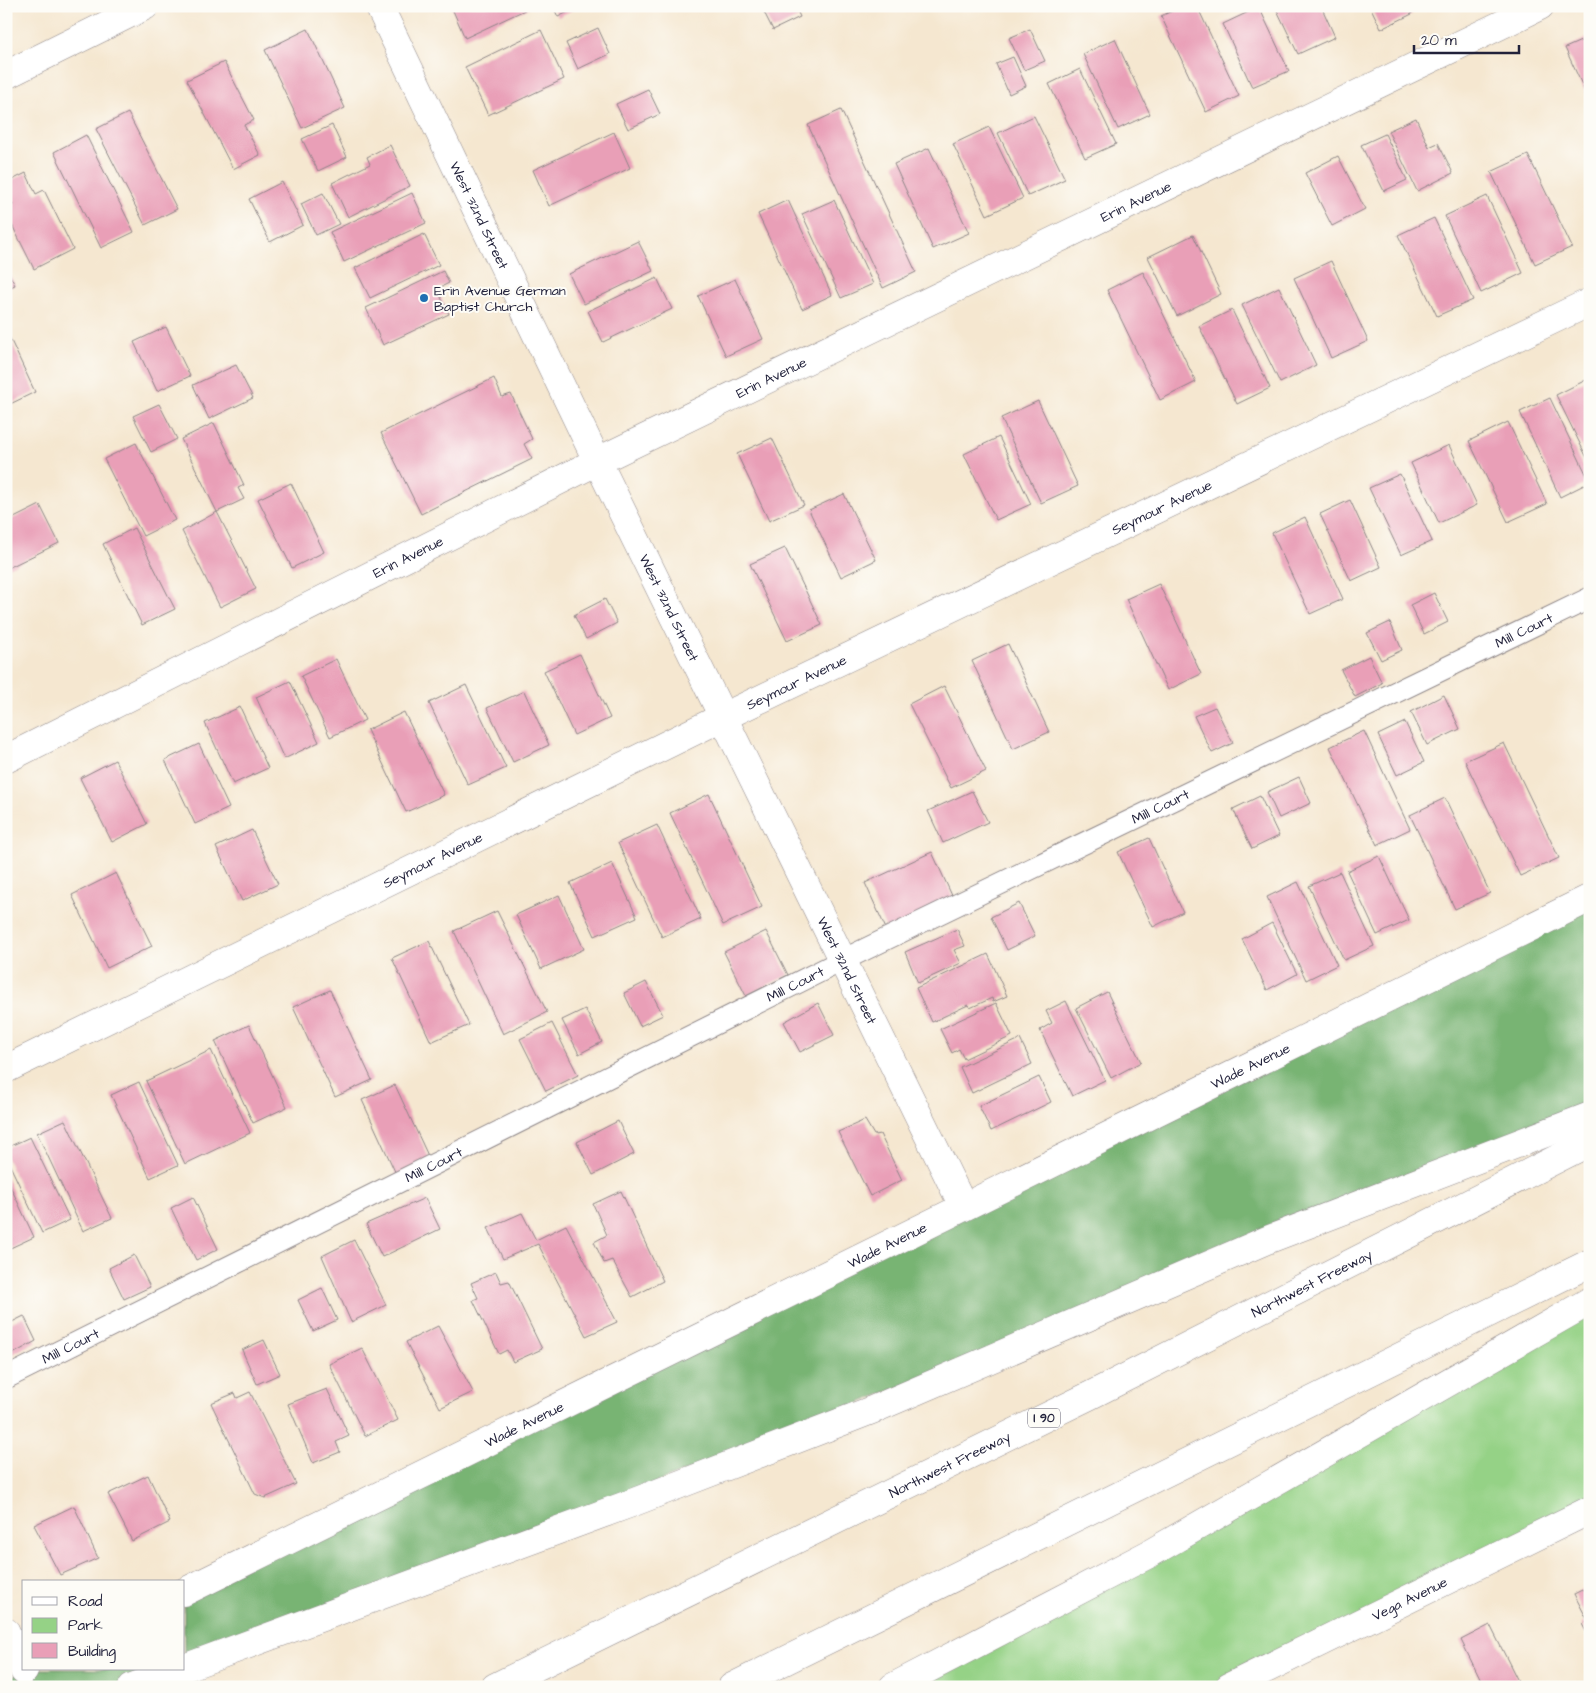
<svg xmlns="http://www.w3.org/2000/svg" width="1596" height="1693" viewBox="0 0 1596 1693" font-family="'Architects Daughter',sans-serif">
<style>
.green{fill:#95d286;stroke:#5c7a60}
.forest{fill:#78b473;stroke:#4d6b57}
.building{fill:#e99fb7}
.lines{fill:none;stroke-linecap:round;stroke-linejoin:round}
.service-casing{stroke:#8c8486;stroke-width:23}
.minor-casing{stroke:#8c8486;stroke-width:29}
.motorway-casing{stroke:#8c8486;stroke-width:29}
.service{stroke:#fff;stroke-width:21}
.minor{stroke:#fff;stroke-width:28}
.motorway{stroke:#fff;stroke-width:28}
.poi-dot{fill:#1f6fb2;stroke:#fdfcf7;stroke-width:2}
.labels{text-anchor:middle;stroke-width:4;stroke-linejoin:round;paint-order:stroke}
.shield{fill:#fdfcf7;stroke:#646373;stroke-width:1}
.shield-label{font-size:12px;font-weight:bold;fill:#22223b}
.street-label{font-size:14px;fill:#22223b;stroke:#fdfcf7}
.poi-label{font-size:14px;fill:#22223b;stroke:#fdfcf7;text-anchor:start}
</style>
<rect width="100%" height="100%" fill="#fdfcf7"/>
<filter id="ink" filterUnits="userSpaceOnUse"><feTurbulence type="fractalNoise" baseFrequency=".02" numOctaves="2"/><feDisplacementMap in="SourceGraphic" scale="10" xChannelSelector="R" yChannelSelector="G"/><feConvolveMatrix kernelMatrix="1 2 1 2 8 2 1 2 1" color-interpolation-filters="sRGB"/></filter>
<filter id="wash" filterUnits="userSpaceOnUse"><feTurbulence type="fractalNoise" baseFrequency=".0096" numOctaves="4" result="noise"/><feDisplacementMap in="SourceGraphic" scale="20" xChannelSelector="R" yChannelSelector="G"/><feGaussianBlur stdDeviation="1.12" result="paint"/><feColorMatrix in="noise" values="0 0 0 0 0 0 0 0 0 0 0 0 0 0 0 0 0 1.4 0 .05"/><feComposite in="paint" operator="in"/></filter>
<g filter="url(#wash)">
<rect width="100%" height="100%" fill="#f5e7d0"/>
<!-- green -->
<polygon class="green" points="1590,1301 1590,1510 1229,1687 908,1687"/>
<!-- forest -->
<g class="forest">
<polygon points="1590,898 1590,1116 184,1668 184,1592"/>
<polygon points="27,1669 180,1669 132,1687 6,1687 6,1680"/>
</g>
<g id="blocks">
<!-- building -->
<g class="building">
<polygon points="451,6 528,6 529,8 465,38"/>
<polygon points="553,6 580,6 558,17"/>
<polygon points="761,6 795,6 800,17 773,30"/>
<polygon points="1183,6 1197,6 1239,96 1206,112 1161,16"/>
<polygon points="1275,6 1321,6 1335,37 1298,54"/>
<polygon points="1370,6 1408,6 1412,14 1381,29"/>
<polygon points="1259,7 1289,71 1252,87 1223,24"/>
<polygon points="598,28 610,54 578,69 566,43"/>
<polygon points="308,29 345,108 302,128 265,50"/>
<polygon points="1030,29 1045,61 1024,70 1009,38"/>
<polygon points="541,30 564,79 488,115 465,67"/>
<polygon points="1590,37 1590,102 1565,48"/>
<polygon points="1115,39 1150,114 1118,129 1083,54"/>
<polygon points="1013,57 1026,86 1009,94 996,64"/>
<polygon points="224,62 254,120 244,125 260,155 233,169 187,80"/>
<polygon points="1080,69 1116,144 1085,158 1049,84"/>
<polygon points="648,89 660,114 628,129 616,104"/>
<polygon points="841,110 916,272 883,288 808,125"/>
<polygon points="128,113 177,209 145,225 96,129"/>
<polygon points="1034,116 1065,179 1028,196 998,133"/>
<polygon points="1416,118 1429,147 1438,143 1453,173 1417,191 1388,131"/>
<polygon points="332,125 347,157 318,171 302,139"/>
<polygon points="989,127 1023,198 987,215 953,144"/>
<polygon points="614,132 630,168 549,206 533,170"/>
<polygon points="1385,134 1407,180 1384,191 1361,145"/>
<polygon points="86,135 134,232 101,248 54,152"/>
<polygon points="390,145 410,186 348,217 332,183 370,164 367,157"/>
<polygon points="929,148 969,233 933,249 894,164"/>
<polygon points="1528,155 1572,247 1535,264 1491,172"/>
<polygon points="1338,156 1365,209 1332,226 1305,173"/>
<polygon points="26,173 36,194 44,190 73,249 34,269 6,213 6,208 13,205 6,191 6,183"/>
<polygon points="282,182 303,225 270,242 249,199"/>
<polygon points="323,193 339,224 316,235 301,204"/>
<polygon points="412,193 426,223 344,262 330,232"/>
<polygon points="1487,196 1523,273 1481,293 1445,216"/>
<polygon points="788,200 832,295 802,309 758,214"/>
<polygon points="834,200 873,284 841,298 802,214"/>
<polygon points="1434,218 1473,300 1437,316 1398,235"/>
<polygon points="424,234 439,265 370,298 355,268"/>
<polygon points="1193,235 1221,294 1177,316 1148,257"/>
<polygon points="638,241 653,271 584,304 569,274"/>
<polygon points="1331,261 1368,341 1331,358 1294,278"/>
<polygon points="6,268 15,285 6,289"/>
<polygon points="443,271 449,283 437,289 449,314 383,345 366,308"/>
<polygon points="1143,272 1196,382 1160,400 1107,290"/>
<polygon points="657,278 672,309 603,342 588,311"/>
<polygon points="735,279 763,339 726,356 698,296"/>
<polygon points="1279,287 1316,365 1280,383 1242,305"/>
<polygon points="1232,310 1270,388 1237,404 1199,326"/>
<polygon points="166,327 190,376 157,391 134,342"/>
<polygon points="6,330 35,392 6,406"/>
<polygon points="236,365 253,398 209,419 193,385"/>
<polygon points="494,378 502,397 511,394 532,439 524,444 532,459 421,514 381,433"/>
<polygon points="1590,378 1590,464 1556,395"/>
<polygon points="1550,398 1590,482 1560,497 1520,412"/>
<polygon points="1038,401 1078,486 1041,503 1001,418"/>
<polygon points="159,404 177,439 151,452 133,416"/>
<polygon points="1508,422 1547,504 1508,522 1469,441"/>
<polygon points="214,423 244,485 238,488 244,499 217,512 181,439"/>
<polygon points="999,437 1031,504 996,520 964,454"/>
<polygon points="772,438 804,505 769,521 737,454"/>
<polygon points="136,443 175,520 143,536 104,459"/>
<polygon points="1449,445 1477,505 1439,523 1411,463"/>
<polygon points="1400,474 1432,541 1401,555 1369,488"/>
<polygon points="291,483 324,552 292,568 258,499"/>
<polygon points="844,494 876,560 841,577 809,510"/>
<polygon points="1350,500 1381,567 1351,581 1320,514"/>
<polygon points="40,505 59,543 6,569 6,522"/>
<polygon points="217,512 256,589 220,607 182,531"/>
<polygon points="1305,517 1343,599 1310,614 1272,533"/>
<polygon points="134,528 175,609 142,625 103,544"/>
<polygon points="785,548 822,625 787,641 750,564"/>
<polygon points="1159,584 1201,674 1168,690 1126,599"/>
<polygon points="1434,593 1448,622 1424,634 1410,605"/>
<polygon points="605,599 617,623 586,639 574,615"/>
<polygon points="1390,622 1402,650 1381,660 1367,633"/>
<polygon points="1008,644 1049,732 1013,749 972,661"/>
<polygon points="580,654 610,718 574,735 544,671"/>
<polygon points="1369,656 1382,683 1355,697 1341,670"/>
<polygon points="336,659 365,720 330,737 301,676"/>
<polygon points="290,681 319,742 284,759 256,697"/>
<polygon points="466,685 506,768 468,785 429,703"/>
<polygon points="944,686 986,771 951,788 909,704"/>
<polygon points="524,691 549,745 513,762 487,708"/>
<polygon points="1444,695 1460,729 1427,745 1411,712"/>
<polygon points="240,707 268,768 233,784 205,723"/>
<polygon points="1215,707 1233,743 1212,753 1194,716"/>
<polygon points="404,712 444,795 406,812 367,730"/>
<polygon points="1405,722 1424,762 1397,775 1378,735"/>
<polygon points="1364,731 1410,829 1377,845 1330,747"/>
<polygon points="1504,743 1559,858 1520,876 1465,761"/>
<polygon points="199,744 229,808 195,824 165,760"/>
<polygon points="115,760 147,824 112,842 80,778"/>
<polygon points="1299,777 1311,803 1279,818 1267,792"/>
<polygon points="972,791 988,822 943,843 928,811"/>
<polygon points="709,794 762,907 723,925 670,813"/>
<polygon points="1260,796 1279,836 1252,849 1233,809"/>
<polygon points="1445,798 1490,893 1455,909 1410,815"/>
<polygon points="657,825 701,919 662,937 618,843"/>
<polygon points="252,830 278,884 242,901 216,847"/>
<polygon points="1149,838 1183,912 1153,927 1118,852"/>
<polygon points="932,852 954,900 887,931 865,883"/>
<polygon points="1379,856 1409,920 1377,935 1347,871"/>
<polygon points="612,863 637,917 595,936 570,883"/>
<polygon points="1340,872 1374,946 1344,960 1309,886"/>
<polygon points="116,873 152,946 107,968 72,895"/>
<polygon points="1298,882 1337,965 1306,980 1267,897"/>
<polygon points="559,895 584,949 541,969 516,915"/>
<polygon points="1019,903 1035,936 1007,950 991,917"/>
<polygon points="497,911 547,1012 503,1034 454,931"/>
<polygon points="1272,923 1297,974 1267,990 1242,939"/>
<polygon points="957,929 965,946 954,950 961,963 918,983 905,952"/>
<polygon points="766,931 788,975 746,996 724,952"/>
<polygon points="429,941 469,1025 431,1042 392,958"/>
<polygon points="988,954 1007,996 993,1002 992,998 970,1008 968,1005 932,1022 916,988"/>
<polygon points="646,982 663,1015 640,1026 624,993"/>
<polygon points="330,990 372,1080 335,1097 293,1007"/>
<polygon points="1107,992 1141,1062 1111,1078 1076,1008"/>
<polygon points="1066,1001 1105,1080 1072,1096 1040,1030 1052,1023 1046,1011"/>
<polygon points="818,1003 834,1035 800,1052 784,1022"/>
<polygon points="996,1003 1012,1036 964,1059 959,1049 952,1053 940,1029"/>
<polygon points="585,1009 602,1042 579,1054 562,1020"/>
<polygon points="552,1023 578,1075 546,1091 520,1039"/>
<polygon points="249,1025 287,1107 253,1123 215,1041"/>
<polygon points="1020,1039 1032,1064 972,1093 960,1067"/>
<polygon points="211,1050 250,1133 185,1164 146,1081"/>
<polygon points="1039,1077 1051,1102 991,1131 979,1106"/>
<polygon points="139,1082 178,1165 150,1178 111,1095"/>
<polygon points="395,1085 430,1160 397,1176 362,1100"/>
<polygon points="65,1120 112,1218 83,1231 37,1133"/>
<polygon points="865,1120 874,1135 880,1134 902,1180 870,1196 838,1132"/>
<polygon points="618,1121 634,1154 593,1175 577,1142"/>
<polygon points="30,1137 70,1220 42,1233 6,1157 6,1148"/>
<polygon points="6,1177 34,1237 6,1250"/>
<polygon points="621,1191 663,1281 632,1297 612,1260 604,1263 594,1242 607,1235 593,1204"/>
<polygon points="193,1197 218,1249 196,1260 171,1208"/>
<polygon points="425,1198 440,1229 382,1257 366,1224"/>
<polygon points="522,1213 536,1240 566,1225 617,1322 586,1336 538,1244 503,1259 488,1228"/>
<polygon points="354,1240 386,1305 351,1322 322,1256"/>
<polygon points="134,1255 150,1287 124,1299 109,1268"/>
<polygon points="496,1272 501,1283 509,1281 542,1349 513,1362 507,1350 499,1354 473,1300 478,1298 471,1283"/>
<polygon points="322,1288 337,1320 313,1331 298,1300"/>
<polygon points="24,1316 36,1341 11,1355 6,1345 6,1325"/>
<polygon points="438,1326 473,1392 440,1408 406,1342"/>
<polygon points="264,1340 280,1374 257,1384 242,1350"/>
<polygon points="362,1348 398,1420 365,1436 329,1364"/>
<polygon points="327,1389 349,1436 336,1442 340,1452 313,1463 288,1404"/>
<polygon points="250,1392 296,1484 265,1498 255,1494 211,1403 235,1393 237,1398"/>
<polygon points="148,1475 170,1522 132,1541 108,1494"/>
<polygon points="74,1506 98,1558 60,1575 34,1525"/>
<polygon points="1590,1586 1590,1639 1582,1624 1588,1621 1574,1594"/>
<polygon points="1490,1625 1521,1687 1484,1687 1461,1640"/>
</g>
</g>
</g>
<g filter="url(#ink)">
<use href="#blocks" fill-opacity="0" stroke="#8c8486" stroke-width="1"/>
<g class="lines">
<defs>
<g id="service">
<path id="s1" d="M6,1378L843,960L1590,598"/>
</g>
<g id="minor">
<path id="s2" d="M379,6L588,442L963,1206"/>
<polyline points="6,75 145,6"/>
<path id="s3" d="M6,759L598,461L1540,6"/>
<path id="s4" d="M6,1069L723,717L1590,302"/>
<path id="s5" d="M184,1592L1590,898"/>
<polyline points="6,1632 24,1671"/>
<path id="s6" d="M1229,1687L1590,1510"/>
</g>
<g id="motorway">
<polyline points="184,1668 629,1504 872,1410 1267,1240 1590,1116"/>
<polyline points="132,1687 180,1669"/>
<path id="s7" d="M495,1687L1089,1396L1590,1142"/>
<polyline points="732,1687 1590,1263"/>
<polyline points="893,1687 1149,1554 1590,1301"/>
</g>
</defs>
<!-- service casing -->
<use href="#service" class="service-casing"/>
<!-- minor casing -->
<use href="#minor" class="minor-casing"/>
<!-- motorway casing -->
<use href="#motorway" class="motorway-casing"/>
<!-- service -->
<use href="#service" class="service"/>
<!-- minor -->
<use href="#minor" class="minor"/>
<!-- motorway -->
<use href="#motorway" class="motorway"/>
</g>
</g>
<!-- markers -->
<circle class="poi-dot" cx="424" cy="298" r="5"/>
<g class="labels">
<!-- shield labels -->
<rect class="shield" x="1028" y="1408.5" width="32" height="19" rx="4"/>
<g class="shield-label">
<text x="1044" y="1422">I 90</text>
</g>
<!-- street labels -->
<g class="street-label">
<text dy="5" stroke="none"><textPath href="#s3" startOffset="1260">Erin Avenue</textPath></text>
<text dy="5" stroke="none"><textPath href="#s2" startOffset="232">West 32nd Street</textPath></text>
<text dy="5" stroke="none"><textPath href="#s3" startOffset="855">Erin Avenue</textPath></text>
<text dy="5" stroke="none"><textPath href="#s4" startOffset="1285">Seymour Avenue</textPath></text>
<text dy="5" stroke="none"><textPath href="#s3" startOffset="450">Erin Avenue</textPath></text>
<text dy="5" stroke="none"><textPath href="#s2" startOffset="668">West 32nd Street</textPath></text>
<text dy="5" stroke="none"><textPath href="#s1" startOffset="1692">Mill Court</textPath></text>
<text dy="5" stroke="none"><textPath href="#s4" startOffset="880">Seymour Avenue</textPath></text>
<text dy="5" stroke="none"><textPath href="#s1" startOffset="1288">Mill Court</textPath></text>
<text dy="5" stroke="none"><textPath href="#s4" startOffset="475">Seymour Avenue</textPath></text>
<text dy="5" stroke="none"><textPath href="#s2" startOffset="1072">West 32nd Street</textPath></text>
<text dy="5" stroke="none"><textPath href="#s1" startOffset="882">Mill Court</textPath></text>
<text dy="5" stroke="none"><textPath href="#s5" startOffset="1189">Wade Avenue</textPath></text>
<text dy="5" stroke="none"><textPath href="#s1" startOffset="478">Mill Court</textPath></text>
<text dy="5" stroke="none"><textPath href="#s5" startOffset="784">Wade Avenue</textPath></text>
<text dy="5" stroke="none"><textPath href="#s7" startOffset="911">Northwest Freeway</textPath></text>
<text dy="5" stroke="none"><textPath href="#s1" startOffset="72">Mill Court</textPath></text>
<text dy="5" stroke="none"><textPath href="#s5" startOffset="379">Wade Avenue</textPath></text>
<text dy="5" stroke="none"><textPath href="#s7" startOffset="506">Northwest Freeway</textPath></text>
<text dy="5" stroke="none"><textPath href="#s6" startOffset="201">Vega Avenue</textPath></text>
</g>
<!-- poi labels -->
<g class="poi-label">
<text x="434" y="295">Erin Avenue German<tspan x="434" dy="16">Baptist Church</tspan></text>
</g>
</g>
<!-- margin -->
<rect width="1596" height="1693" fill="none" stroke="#fdfcf7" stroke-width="25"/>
<!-- legend -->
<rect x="22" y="1580" width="162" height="90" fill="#fdfcf7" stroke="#a5a5ac"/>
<rect x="32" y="1597" width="25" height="8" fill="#ffffff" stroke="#a5a5ac"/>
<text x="68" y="1606" font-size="15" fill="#22223b">Road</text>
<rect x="32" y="1618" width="25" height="15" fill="#95d286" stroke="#a5a5ac"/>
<text x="68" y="1630" font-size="15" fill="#22223b">Park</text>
<rect x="32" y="1643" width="25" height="15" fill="#e99fb7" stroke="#a5a5ac"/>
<text x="68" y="1656" font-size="15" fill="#22223b">Building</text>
<!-- scale -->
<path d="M1414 45v8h105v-8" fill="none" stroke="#22223b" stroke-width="2.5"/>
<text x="1421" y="45" font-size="15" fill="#22223b" stroke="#fdfcf7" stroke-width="4" paint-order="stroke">20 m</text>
</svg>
